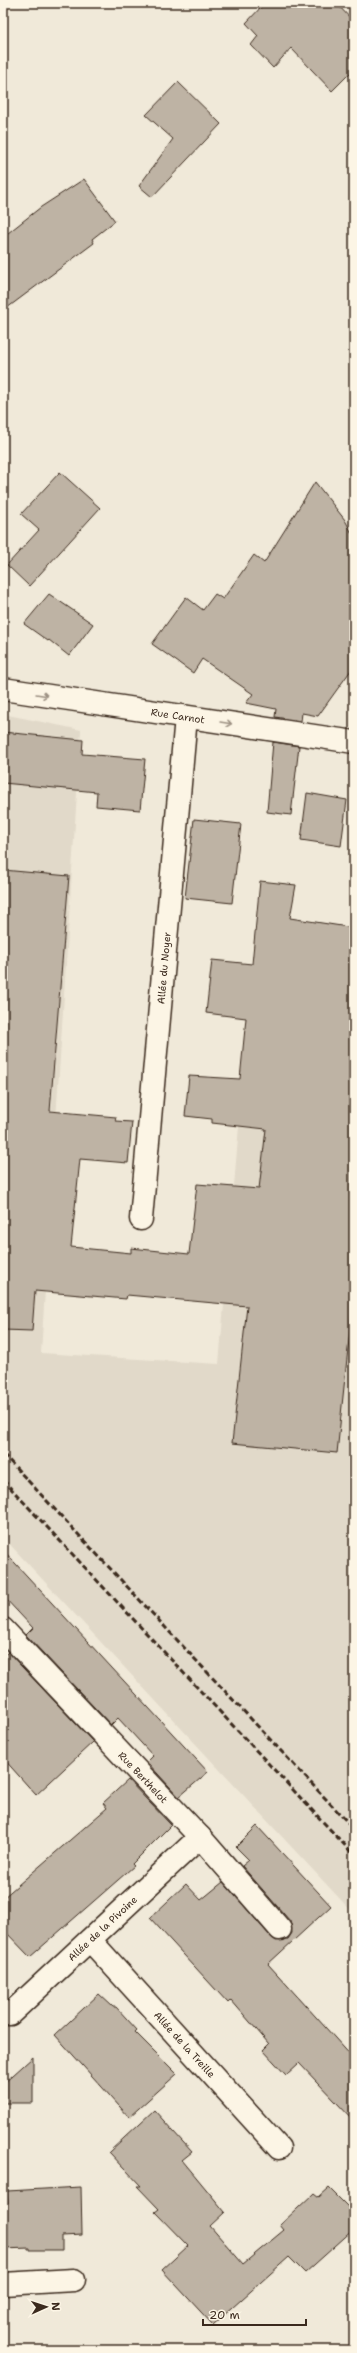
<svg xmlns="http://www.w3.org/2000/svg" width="357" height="2353" viewBox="0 0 357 2353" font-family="'Shantell Sans',sans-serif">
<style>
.built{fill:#e1d9c9}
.building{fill:#beb3a4;stroke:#3b2a1e}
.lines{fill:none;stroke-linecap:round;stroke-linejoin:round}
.minor-casing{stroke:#3b2a1e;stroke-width:25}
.minor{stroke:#fcf5e5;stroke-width:22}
.rail{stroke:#3b2a1e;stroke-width:3;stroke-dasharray:6 3;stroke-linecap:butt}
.oneway{stroke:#9c9082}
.labels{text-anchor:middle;stroke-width:3;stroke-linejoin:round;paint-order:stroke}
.street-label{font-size:10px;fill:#3b2a1e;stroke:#fcf5e5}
</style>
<rect width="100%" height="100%" fill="#f0e9d9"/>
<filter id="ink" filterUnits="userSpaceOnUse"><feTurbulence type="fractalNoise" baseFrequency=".025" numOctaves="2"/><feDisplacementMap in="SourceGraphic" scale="8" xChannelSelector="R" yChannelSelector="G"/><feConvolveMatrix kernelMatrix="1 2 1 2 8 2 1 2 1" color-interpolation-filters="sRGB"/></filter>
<g filter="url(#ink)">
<!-- built -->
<polygon class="built" points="3,714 81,730 41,1353 219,1364 246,1043 354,1061 354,1914 3,1537"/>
<!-- building -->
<g class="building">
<polygon points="265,3 336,3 354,22 354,69 332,91 291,48 273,68 251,45 258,36 246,23"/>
<polygon points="178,82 221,124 152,197 139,186 173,139 146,115"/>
<polygon points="84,179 115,221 92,239 94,243 3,311 3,237 41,207"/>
<polygon points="60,472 100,508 29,586 7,565 39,530 21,514"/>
<polygon points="315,482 345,520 354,537 354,666 318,716 302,713 301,721 275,717 276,709 246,703 253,694 202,659 193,673 152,644 186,597 203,610 215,594 223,599 254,555 264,563"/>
<polygon points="49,594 93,624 69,656 49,640 48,641 24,624"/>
<polygon points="3,732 83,740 82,754 145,759 140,810 96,806 97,792 3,783"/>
<polygon points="273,742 299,746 291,815 267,812"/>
<polygon points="307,793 347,800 341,846 301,840"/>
<polygon points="194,819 241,824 232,903 185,898"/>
<polygon points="3,870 69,876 50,1111 116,1117 115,1121 132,1122 128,1163 80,1159 71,1247 131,1253 131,1248 189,1254 197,1184 259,1189 266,1129 212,1123 212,1119 185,1116 189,1076 240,1079 246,1018 206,1013 212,960 252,964 260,881 296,885 290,918 354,928 354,1292 337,1453 232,1443 247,1306 127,1295 126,1299 35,1291 32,1331 3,1330"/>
<polygon points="3,1550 208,1772 179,1797 147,1762 153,1756 118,1718 111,1725 26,1635 33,1628 3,1596"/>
<polygon points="8,1652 93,1742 36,1795 3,1758 3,1657"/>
<polygon points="128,1780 171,1825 132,1864 134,1866 30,1957 3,1929 3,1898 107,1808 103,1803"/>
<polygon points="257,1826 331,1906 268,1964 354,2059 354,2121 299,2063 286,2075 263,2050 269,2044 231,2000 228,2003 150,1918 186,1884 201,1900 223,1882 271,1937 276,1941 288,1939 292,1933 290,1921 242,1866 249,1860 236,1847"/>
<polygon points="99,1994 113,2007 116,2007 137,2030 135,2032 177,2074 129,2117 55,2035"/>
<polygon points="33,2057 33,2103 3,2103 3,2084"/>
<polygon points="154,2110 192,2152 182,2160 225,2212 210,2226 243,2264 284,2230 280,2225 314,2193 319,2197 329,2188 354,2213 354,2229 305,2273 289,2257 213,2325 162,2270 188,2246 155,2212 159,2209 137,2186 141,2186 109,2152"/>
<polygon points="81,2187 82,2235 62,2236 62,2250 29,2250 29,2248 3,2249 3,2203 8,2203 7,2191"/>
</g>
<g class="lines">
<defs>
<g id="minor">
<path id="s1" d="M3,689L354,742"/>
<path id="s2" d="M141,1219L186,717"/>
<path id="s3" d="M3,1629L200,1837L280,1929"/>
<path id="s4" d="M90,1940L279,2148"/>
<path id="s5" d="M3,2014H10L200,1837"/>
<polyline points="3,2284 74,2280"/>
</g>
</defs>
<!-- minor casing -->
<use href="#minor" class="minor-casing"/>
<!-- minor -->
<use href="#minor" class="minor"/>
<!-- rail -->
<g class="rail">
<polyline points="3,1454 354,1829"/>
<polyline points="3,1480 354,1855"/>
</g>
</g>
<!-- one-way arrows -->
<defs><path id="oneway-shaft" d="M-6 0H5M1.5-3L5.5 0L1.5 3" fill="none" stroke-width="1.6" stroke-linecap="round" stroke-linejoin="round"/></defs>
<g class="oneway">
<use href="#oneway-shaft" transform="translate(42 695) rotate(9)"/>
<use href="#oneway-shaft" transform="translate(226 723) rotate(9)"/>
</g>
</g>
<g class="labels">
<!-- street labels -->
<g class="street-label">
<text dy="4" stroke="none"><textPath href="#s1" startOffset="177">Rue Carnot</textPath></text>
<text dy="4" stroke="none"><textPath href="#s2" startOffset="252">Allée du Noyer</textPath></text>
<text dy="4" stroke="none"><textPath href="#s3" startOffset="204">Rue Berthelot</textPath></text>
<text dy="4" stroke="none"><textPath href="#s5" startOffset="133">Allée de la Pivoine</textPath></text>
<text dy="4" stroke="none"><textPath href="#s4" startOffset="141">Allée de la Treille</textPath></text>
</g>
</g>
<!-- margin -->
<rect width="357" height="2353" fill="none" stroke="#fcf5e5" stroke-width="16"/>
<rect x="8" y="8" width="341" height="2337" fill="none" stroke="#3b2a1e" stroke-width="1.5" filter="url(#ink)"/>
<!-- north arrow -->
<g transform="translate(46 2307) rotate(87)" stroke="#fcf5e5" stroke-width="3" paint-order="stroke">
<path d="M0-3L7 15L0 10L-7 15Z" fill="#3b2a1e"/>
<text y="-6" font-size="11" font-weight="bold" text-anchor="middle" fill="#3b2a1e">N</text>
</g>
<!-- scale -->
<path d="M203 2319v6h103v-6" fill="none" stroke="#3b2a1e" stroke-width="2"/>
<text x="209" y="2319" font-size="12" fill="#3b2a1e" stroke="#fcf5e5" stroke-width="3" paint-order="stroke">20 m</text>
</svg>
